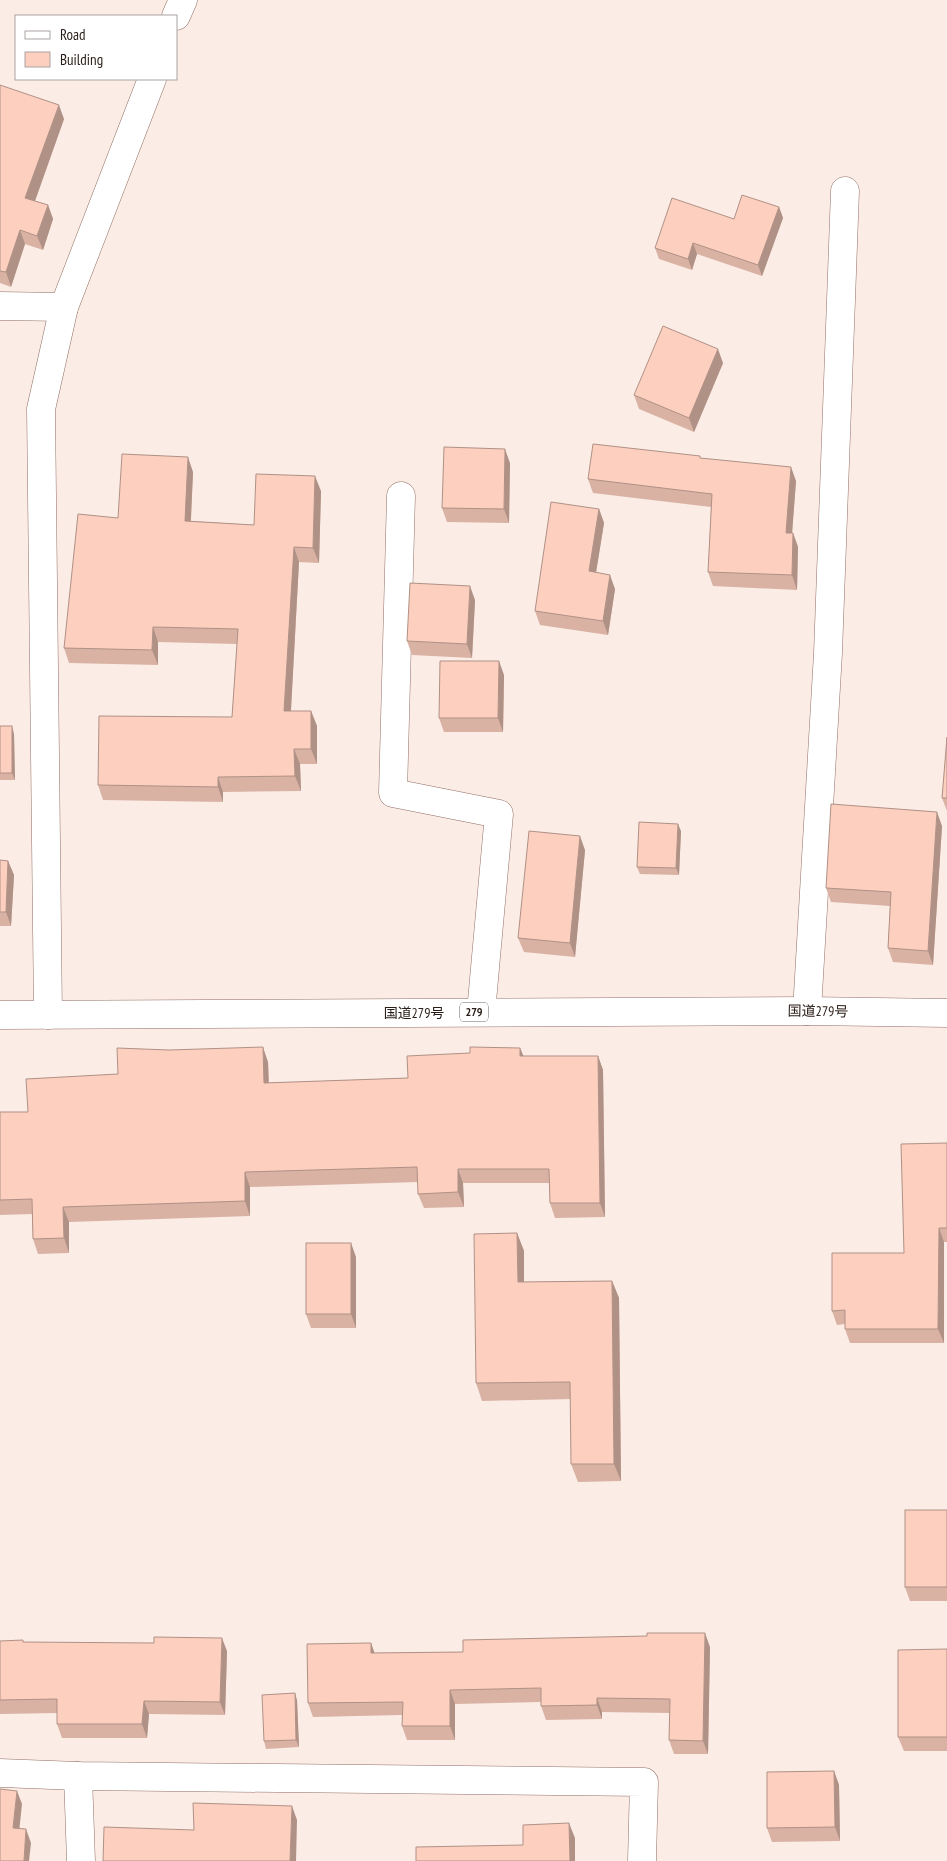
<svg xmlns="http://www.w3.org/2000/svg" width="947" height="1861" viewBox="0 0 947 1861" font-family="'PT Sans Narrow','Noto Sans JP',sans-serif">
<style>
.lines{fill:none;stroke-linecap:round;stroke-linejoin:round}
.street-casing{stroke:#917165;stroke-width:29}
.highway-casing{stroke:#917165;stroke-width:29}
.street{stroke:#fff;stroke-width:28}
.highway{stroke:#fff;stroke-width:28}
.wall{fill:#d9b2a4}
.shaded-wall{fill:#b09186}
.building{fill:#fccfbf;stroke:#b09186}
.labels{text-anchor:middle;stroke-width:4.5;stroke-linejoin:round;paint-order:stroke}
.shield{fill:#fff;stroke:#69605d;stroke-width:1}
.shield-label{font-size:12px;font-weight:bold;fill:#291c17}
.street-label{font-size:14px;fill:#291c17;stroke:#fff}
</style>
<rect width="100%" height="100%" fill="#fbece6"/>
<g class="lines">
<defs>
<g id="street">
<polyline points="176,16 183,0"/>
<polyline points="0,306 64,307"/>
<polyline points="401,496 393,793 499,814 481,1012"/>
<polyline points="807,1011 828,653 845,191"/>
<polyline points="48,1015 41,409 64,307 152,79"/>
<polyline points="0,1773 78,1776 644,1782 642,1861"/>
<polyline points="78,1776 81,1861"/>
</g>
<polyline id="highway" points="0,1015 807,1011 947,1013"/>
</defs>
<!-- street casing -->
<use href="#street" class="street-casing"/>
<!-- highway casing -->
<use href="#highway" class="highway-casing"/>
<!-- street -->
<use href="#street" class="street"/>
<!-- highway -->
<use href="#highway" class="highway"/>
</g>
<!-- wall -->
<g class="wall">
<polygon points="0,85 64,119 35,201 48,205 53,219 43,250 25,244 11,287 0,283"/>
<polygon points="779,207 783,218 762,276 697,254 692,270 659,259 655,248 734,219"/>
<polygon points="723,363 694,432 639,409 634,395"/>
<polygon points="701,458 796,481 792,533 793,533 798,547 797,590 713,586 708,572 711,507 593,493 588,479"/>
<polygon points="510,463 509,523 447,522 442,508"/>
<polygon points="193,472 191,521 254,525 321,491 319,563 299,562 291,711 311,711 317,726 317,764 300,764 301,791 223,792 223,802 103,800 98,785 232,717 237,644 158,642 158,665 69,663 64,648 118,518"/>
<polygon points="599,509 604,523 596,572 615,589 608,635 540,625 535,611"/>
<polygon points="475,600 472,658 412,655 407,641"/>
<polygon points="504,675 503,732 444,732 439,718"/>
<polygon points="0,726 14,734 15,780 0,780"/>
<polygon points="947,737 947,811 942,798"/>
<polygon points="942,826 933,965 893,962 888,948 890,906 831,902 826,888"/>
<polygon points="681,831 679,875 640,874 637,867"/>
<polygon points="585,850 575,957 524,952 518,938"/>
<polygon points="0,860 8,861 14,875 11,926 0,926"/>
<polygon points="520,1048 523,1056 598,1056 603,1070 605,1217 555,1218 550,1203 549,1183 463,1183 464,1207 424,1208 418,1194 418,1182 250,1187 250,1216 69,1222 69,1253 38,1254 33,1239 32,1214 0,1215 0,1112 28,1112 118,1074 268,1062 269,1083 408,1078 470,1053"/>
<polygon points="947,1143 947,1242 944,1242 944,1343 850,1343 845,1329 845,1324 837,1325 832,1311 904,1253"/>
<polygon points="517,1233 524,1251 524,1282 612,1281 619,1298 621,1481 578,1482 571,1464 571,1399 482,1401 476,1383"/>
<polygon points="356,1257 356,1328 311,1328 306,1314"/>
<polygon points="947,1510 947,1601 910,1601 905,1587"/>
<polygon points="0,1641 227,1651 225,1715 149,1714 147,1738 62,1738 57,1724 57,1713 0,1714"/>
<polygon points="371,1643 374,1653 463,1652 710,1647 708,1754 674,1754 669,1740 670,1713 602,1712 602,1719 546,1720 541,1706 541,1702 455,1704 455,1740 407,1740 402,1726 402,1715 313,1717 308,1703"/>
<polygon points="947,1649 947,1751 904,1751 898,1737"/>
<polygon points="297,1700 299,1747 266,1749 264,1741"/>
<polygon points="834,1771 839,1785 840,1841 772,1842 767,1828"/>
</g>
<!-- shaded-wall -->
<g class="shaded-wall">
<polygon points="59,105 64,119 31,212 25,198"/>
<polygon points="48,205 53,219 43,250 37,236"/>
<polygon points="779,207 783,218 762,276 758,265"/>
<polygon points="20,230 25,244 11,287 6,272"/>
<polygon points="693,243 697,254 692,270 688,259"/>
<polygon points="718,349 723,363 694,432 689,418"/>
<polygon points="505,449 510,463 509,523 504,509"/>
<polygon points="188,457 193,472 190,536 185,521"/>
<polygon points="791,467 796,481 791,547 786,533"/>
<polygon points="315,476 321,491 319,563 313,548"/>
<polygon points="599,509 604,523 594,585 589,571"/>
<polygon points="793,533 798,547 797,590 792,575"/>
<polygon points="294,547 299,562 290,726 284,711"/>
<polygon points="610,575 615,589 608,635 603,621"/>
<polygon points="470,586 475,600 472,658 467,644"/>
<polygon points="153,627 158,642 158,665 152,650"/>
<polygon points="499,661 504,675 503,732 498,718"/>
<polygon points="311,711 317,726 317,764 311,749"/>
<polygon points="12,726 14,734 15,780 12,773"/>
<polygon points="294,749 300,764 301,791 295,776"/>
<polygon points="218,777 223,792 223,802 218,787"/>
<polygon points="937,812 942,826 933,965 928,951"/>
<polygon points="678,824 681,831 679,875 676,868"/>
<polygon points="580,836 585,850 575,957 570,943"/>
<polygon points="8,861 14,875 11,926 6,912"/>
<polygon points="263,1047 268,1062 269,1098 264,1083"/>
<polygon points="520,1048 526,1062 520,1056"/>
<polygon points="598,1056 603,1070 605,1217 600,1203"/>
<polygon points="458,1169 463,1183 464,1207 458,1192"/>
<polygon points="245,1172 250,1187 250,1216 245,1201"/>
<polygon points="63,1207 69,1222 69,1253 64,1238"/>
<polygon points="939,1228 944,1242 944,1343 938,1329"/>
<polygon points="517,1233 524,1251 524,1300 518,1282"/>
<polygon points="351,1243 356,1257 356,1328 351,1314"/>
<polygon points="612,1281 619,1298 621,1481 614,1464"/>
<polygon points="705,1633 710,1647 708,1754 703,1741"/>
<polygon points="222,1638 227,1651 225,1715 220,1702"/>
<polygon points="371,1643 376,1657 371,1653"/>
<polygon points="450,1690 455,1704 455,1740 450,1726"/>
<polygon points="295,1693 297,1700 299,1747 296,1740"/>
<polygon points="597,1698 602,1712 602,1719 597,1705"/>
<polygon points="144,1701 149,1714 147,1738 142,1724"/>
<polygon points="834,1771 839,1785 840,1841 835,1827"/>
<polygon points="17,1791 22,1804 18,1842 13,1828"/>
<polygon points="292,1806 297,1820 296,1861 290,1861"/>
<polygon points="569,1823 575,1838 575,1861 570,1861"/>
<polygon points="26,1829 31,1843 29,1861 24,1861"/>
</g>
<!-- building -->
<g class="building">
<polygon points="0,85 59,105 25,198 48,205 37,236 20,230 6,272 0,271"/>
<polygon points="742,195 779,207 758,265 693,243 688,259 655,248 672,198 734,219"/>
<polygon points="663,326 718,349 689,418 634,395"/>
<polygon points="593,444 700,456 700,458 791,467 786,533 793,533 792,575 708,572 712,494 588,479"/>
<polygon points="444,447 505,449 504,509 442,508"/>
<polygon points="122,454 188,457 185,521 254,525 256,474 315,476 313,548 294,547 284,711 311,711 311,749 294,749 295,776 218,777 218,787 98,785 99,716 232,717 238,629 153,627 152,650 64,648 78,514 118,518"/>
<polygon points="551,502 599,509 589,571 610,575 603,621 535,611"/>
<polygon points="410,583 470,586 467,644 407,641"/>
<polygon points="440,661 499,661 498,718 439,718"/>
<rect x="0" y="726" width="12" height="47"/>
<polygon points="947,737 947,798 942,798"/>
<polygon points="831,804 937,812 928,951 888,948 891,892 826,888"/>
<polygon points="639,822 678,824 676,868 637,867"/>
<polygon points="529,831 580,836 570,943 518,938"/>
<polygon points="0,860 8,861 6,912 0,912"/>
<polygon points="263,1047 264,1083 408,1078 407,1056 470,1053 470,1047 520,1048 520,1056 598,1056 600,1203 550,1203 549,1169 458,1169 458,1192 418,1194 417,1167 245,1172 245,1201 63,1207 64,1238 33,1239 32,1199 0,1200 0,1112 28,1112 26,1079 118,1074 117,1048 169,1050"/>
<polygon points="947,1143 947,1228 939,1228 938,1329 845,1329 845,1310 832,1311 832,1253 904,1253 901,1144"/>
<polygon points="517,1233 518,1282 612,1281 614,1464 571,1464 570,1382 476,1383 474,1234"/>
<rect x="306" y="1243" width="45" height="71"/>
<rect x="905" y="1510" width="42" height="77"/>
<polygon points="647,1633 705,1633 703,1741 669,1740 670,1699 597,1698 597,1705 541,1706 541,1688 450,1690 450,1726 402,1726 403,1702 308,1703 307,1644 371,1643 371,1653 463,1652 463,1640 647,1636"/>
<polygon points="154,1637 222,1638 220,1702 144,1701 142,1724 57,1724 57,1699 0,1700 0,1641 23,1640 23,1642 154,1643"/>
<polygon points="947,1649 947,1737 898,1737 898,1650"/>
<polygon points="295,1693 296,1740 264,1741 262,1695"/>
<polygon points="834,1771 835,1827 767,1828 767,1772"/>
<polygon points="0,1789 17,1791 13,1828 26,1829 24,1861 0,1861"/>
<polygon points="193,1803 292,1806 290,1861 103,1861 104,1827 194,1830"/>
<polygon points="569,1823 570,1861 416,1861 416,1847 523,1845 523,1825"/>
</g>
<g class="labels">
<!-- shield labels -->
<rect class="shield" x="460" y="1002.5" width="28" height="19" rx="4"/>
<g class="shield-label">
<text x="474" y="1016">279</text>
</g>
<!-- street labels -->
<g class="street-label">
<text transform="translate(818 1011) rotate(1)" y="5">国道279号</text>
<text x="414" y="1018">国道279号</text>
</g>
</g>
<!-- legend -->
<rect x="15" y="15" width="162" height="65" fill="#ffffff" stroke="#a9a4a2"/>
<rect x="25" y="31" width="25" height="8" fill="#ffffff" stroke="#a9a4a2"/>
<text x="60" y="40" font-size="15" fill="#291c17">Road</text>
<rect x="25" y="52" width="25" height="15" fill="#fccfbf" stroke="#a9a4a2"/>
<text x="60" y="65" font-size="15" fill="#291c17">Building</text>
</svg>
